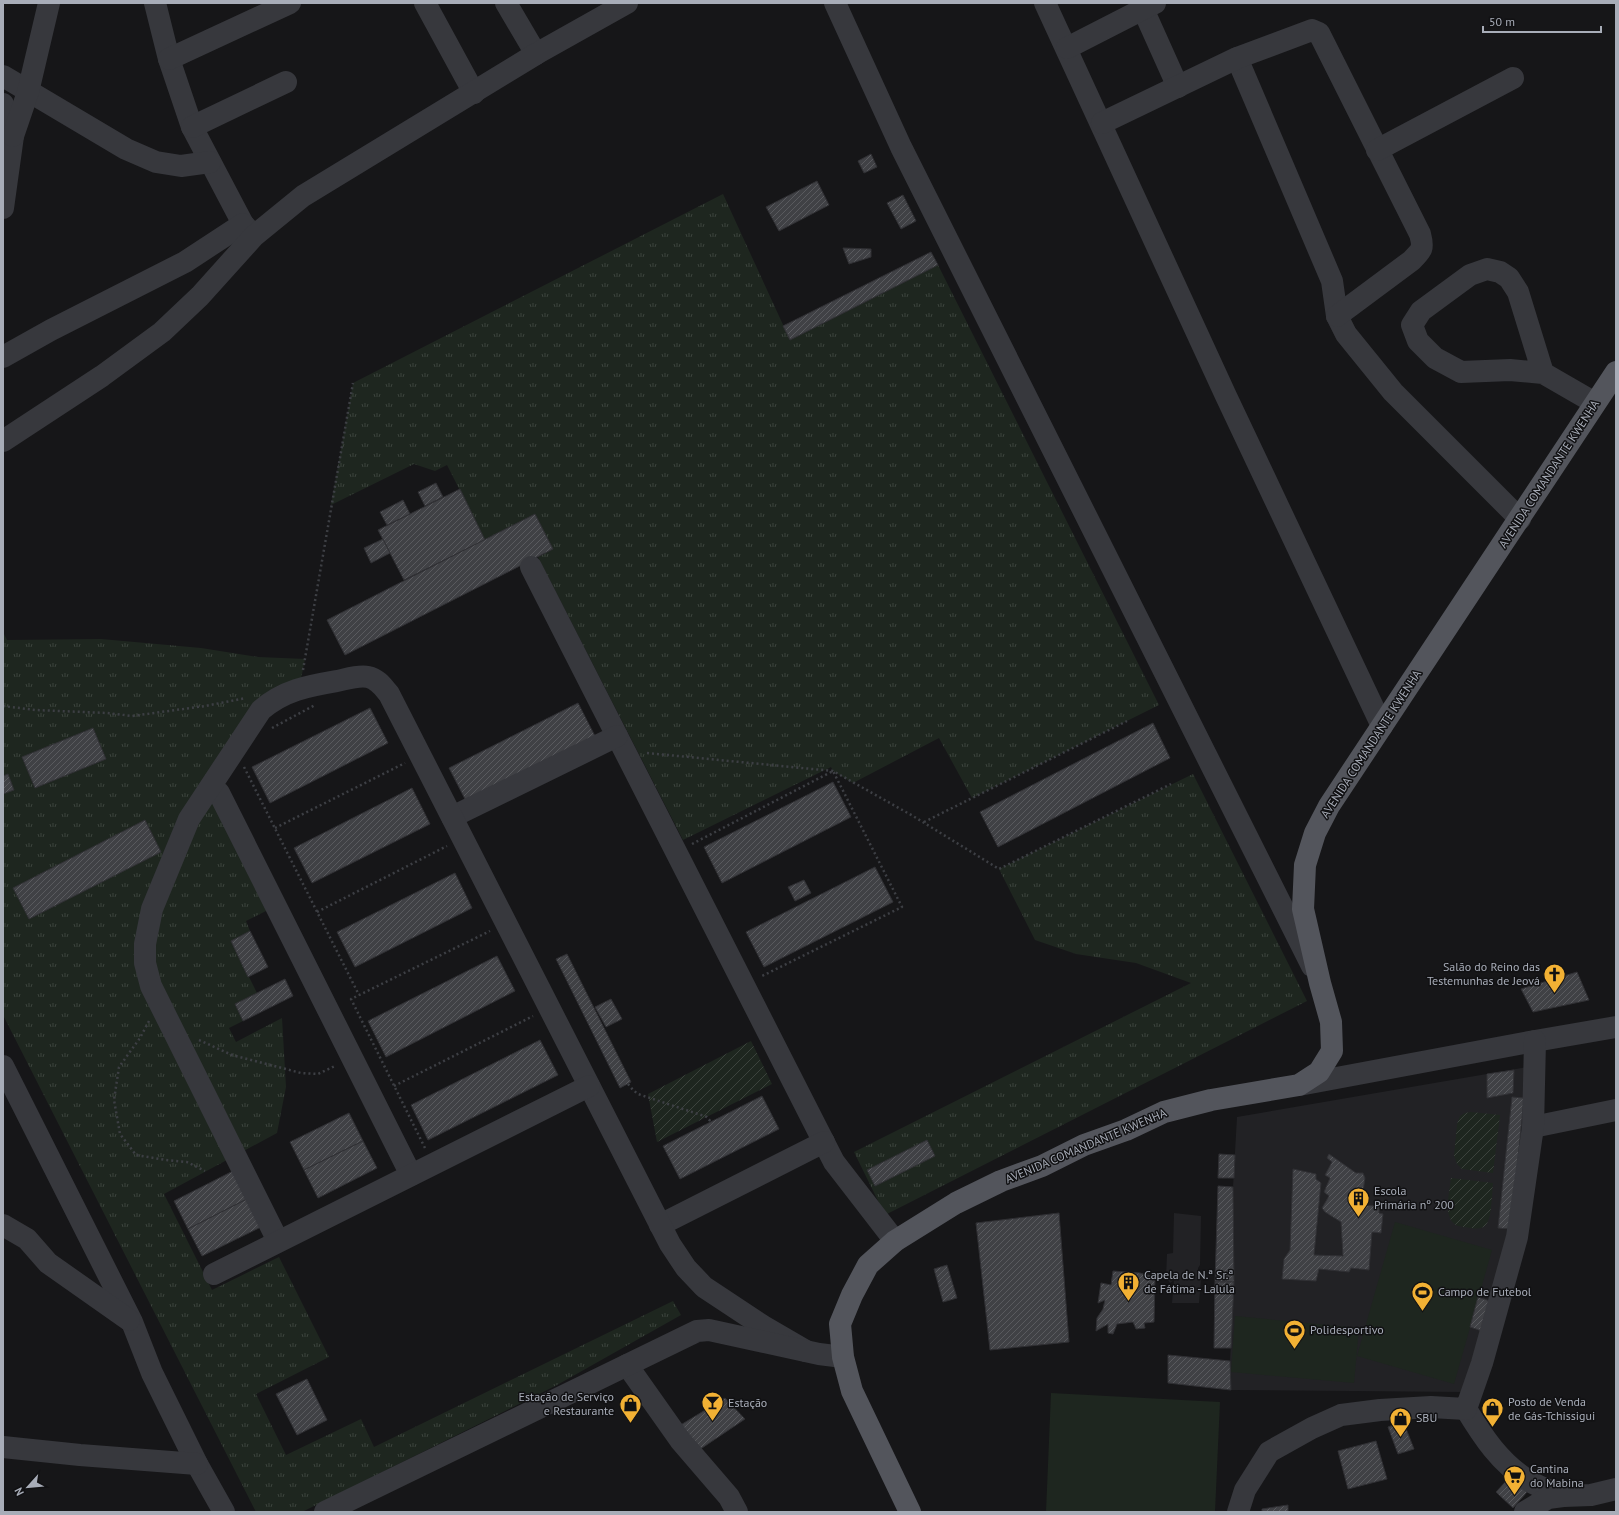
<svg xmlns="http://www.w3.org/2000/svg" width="1619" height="1515" viewBox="0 0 1619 1515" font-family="'PT Sans',sans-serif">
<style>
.built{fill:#222225}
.grass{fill:url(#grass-tufts)}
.garden{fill:url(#garden-furrows)}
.pitch{fill:#1e261f}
.building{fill:url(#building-hatch);stroke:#303034}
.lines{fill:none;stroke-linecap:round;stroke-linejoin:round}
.path{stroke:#3d3f44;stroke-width:2.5;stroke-dasharray:2 3;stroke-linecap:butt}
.minor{stroke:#37383d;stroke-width:22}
.major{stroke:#53555c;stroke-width:22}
.labels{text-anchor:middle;stroke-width:3;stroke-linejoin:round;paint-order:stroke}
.street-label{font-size:12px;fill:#a8adb8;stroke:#111113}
.poi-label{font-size:12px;fill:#a8adb8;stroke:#111113;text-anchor:start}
</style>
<defs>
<pattern id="grass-tufts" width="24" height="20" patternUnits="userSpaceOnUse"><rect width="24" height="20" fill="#1e261f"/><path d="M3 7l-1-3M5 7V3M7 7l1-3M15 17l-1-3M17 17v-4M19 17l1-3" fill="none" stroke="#3c433d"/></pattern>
<pattern id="garden-furrows" width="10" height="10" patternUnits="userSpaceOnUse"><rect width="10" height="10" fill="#1e261f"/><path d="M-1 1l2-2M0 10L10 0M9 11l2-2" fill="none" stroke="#3c433d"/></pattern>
<pattern id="building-hatch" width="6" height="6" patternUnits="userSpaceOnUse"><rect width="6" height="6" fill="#404145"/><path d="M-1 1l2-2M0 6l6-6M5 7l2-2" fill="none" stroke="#595a5e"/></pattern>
</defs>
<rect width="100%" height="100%" fill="#161618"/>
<!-- built -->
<g class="built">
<polygon points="1528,1067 1511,1229 1464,1392 1231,1390 1230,1361 1234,1282 1233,1187 1237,1117"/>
<polygon points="1174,1213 1201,1216 1200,1265 1198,1268 1199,1277 1201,1280 1199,1303 1172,1303 1174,1280 1170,1283 1166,1277 1167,1254 1173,1253"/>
</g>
<!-- grass -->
<g class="grass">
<polygon points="723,194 790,340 938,265 1159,705 972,798 939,738 853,783 833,771 831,767 683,840 538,557 553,549 535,514 485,540 447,465 435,471 414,464 331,505 353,383"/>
<polygon points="3,632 7,640 101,639 201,648 258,657 305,659 300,684 208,771 276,906 246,921 250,931 231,941 257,993 235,1004 243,1021 229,1028 236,1042 282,1018 286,1087 277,1133 164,1194 212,1290 279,1257 329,1357 256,1394 286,1455 361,1419 374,1447 673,1301 681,1315 557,1385 302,1512 256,1512 3,1015"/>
<polygon points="1193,774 1307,1001 885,1215 854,1152 1191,983 1136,963 1076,954 1035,940 999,869"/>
</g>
<!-- garden -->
<g class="garden">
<polygon points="751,1041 772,1084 657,1142 648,1094"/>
<polygon points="1471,1112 1500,1115 1493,1173 1462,1169 1457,1164 1454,1156 1457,1124 1460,1116 1465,1113"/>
<path d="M1451,1178L1493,1183C1492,1192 1492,1218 1486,1225C1482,1229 1476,1229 1471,1228C1467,1227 1460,1227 1456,1225C1442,1217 1450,1191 1451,1178Z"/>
</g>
<!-- pitch -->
<g class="pitch">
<polygon points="1395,1222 1492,1250 1454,1384 1357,1356"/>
<polygon points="1235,1316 1359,1328 1354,1383 1231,1372"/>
<polygon points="1051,1393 1220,1402 1215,1512 1046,1512"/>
</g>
<!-- building -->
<g class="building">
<polygon points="871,154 877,167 864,173 858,161"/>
<polygon points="817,181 829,205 779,231 766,207"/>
<polygon points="903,195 916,221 901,229 887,203"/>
<polygon points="843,248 871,249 871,257 849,264"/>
<polygon points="931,252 938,265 790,340 783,326"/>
<polygon points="436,483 443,497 425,506 418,492"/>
<polygon points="460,489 485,540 404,580 378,530"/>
<polygon points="403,500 410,514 387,525 380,512"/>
<polygon points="535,514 553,549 345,655 327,620"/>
<polygon points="383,539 390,553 371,563 364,548"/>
<polygon points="578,703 596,738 467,803 449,768"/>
<polygon points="370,708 388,743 270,803 252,767"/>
<polygon points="1153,723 1170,758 998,847 980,812"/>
<polygon points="93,728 106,759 35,788 22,757"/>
<polygon points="8,774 14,790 3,794 3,776"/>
<polygon points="833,782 851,817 722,883 704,847"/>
<polygon points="412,788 430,824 312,883 294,848"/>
<polygon points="145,820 161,852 29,919 13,888"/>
<polygon points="875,867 893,902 764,967 746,932"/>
<polygon points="455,873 472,908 355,967 337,932"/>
<polygon points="804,880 811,893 795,901 788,887"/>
<polygon points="250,931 268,967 248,977 231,941"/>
<polygon points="567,954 631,1082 620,1088 556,959"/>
<polygon points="497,956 515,991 386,1057 368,1021"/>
<polygon points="1577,972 1589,1000 1533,1012 1521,989"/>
<polygon points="285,979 293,996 243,1021 235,1004"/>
<polygon points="611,999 622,1019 606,1027 595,1007"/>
<polygon points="540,1040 558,1075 428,1140 411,1105"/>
<polygon points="1514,1070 1513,1093 1487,1098 1487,1074"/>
<polygon points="762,1096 779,1129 680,1179 663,1146"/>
<polygon points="1512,1097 1524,1098 1511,1229 1498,1228"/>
<polygon points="349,1113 363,1141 304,1170 290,1142"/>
<polygon points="927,1140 935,1156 875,1186 867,1170"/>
<polygon points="363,1141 377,1168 318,1198 304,1170"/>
<polygon points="1219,1154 1235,1155 1234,1178 1218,1178"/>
<polygon points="1329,1154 1356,1173 1363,1173 1365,1178 1361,1205 1379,1206 1379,1213 1383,1214 1381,1233 1372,1232 1369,1270 1351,1268 1349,1272 1319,1269 1316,1281 1282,1279 1284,1259 1290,1250 1293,1169 1316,1174 1316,1179 1321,1183 1314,1255 1343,1256 1341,1222 1325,1212 1322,1208 1329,1196 1324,1192 1330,1178 1325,1175 1332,1162 1327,1158"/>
<polygon points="233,1171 247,1199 188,1229 174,1201"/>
<polygon points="1218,1186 1233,1187 1234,1282 1215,1282"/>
<polygon points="247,1199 261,1227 202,1256 188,1229"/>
<polygon points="1059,1213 1069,1342 990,1350 976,1223"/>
<polygon points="947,1265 957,1298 943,1302 934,1269"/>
<polygon points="1113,1271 1140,1273 1155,1277 1154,1322 1144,1323 1145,1328 1136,1329 1133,1322 1117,1324 1113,1334 1108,1333 1108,1324 1096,1331 1097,1318 1103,1309 1105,1300 1098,1303 1101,1283 1111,1285"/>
<polygon points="1215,1282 1234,1282 1231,1348 1214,1348"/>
<polygon points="1478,1297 1490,1301 1482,1331 1470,1327"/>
<polygon points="1168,1355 1230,1361 1231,1390 1168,1383"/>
<polygon points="307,1379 327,1420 297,1435 276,1394"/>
<polygon points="725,1398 745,1419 696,1452 679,1426"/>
<polygon points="1403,1421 1414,1449 1398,1454 1388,1427"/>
<polygon points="1376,1441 1387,1479 1348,1489 1338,1451"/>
<polygon points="1511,1476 1527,1492 1513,1508 1496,1492"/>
<polygon points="1288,1505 1288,1512 1262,1512 1262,1509"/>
</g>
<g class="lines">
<!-- path -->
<g class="path">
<polyline points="303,670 353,383"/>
<polyline points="3,706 35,710 107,713 132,716 205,706 246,698"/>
<polyline points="272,728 315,705"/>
<polyline points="647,753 833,771 913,816 999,869 1171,784"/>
<polyline points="244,767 359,995"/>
<polyline points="924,822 1127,721"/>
<polyline points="275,828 405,763"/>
<polyline points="692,844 833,771 902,907 760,977"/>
<polyline points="317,912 447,846"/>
<polyline points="149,1021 140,1038 119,1067 114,1100 120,1134 136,1155 166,1160 187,1162 205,1171"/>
<polyline points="199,1040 232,1055 301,1073 318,1074 335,1066"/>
<polyline points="628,1084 633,1090 638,1094 707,1117 711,1122"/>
<polyline points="394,1086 533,1016"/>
<polyline points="425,1148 351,999 490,931"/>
</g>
<!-- minor -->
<g class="minor">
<polyline points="155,3 169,59 192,127 243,224 253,235"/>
<polyline points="425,3 474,93"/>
<polyline points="506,3 536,54"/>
<polyline points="835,3 901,147 1312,966"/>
<polyline points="1045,3 1226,396 1382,726"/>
<polyline points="1143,9 1178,87"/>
<polyline points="1067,48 1155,3"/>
<polyline points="1237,58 1332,281 1337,316 1346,334 1393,392 1520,519"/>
<polyline points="169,59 290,3"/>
<polyline points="3,76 126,149 156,162 181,166 210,162"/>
<polyline points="3,104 13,136 3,208"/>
<path d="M1102,123L1237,58L1312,30L1319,33L1420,234C1424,249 1422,250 1411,261L1337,316"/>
<polyline points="192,127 286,82"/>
<polyline points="13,136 28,92 49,3"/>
<polyline points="1377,150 1513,78"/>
<polyline points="3,357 51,330 185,262 243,224"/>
<polyline points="1543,373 1518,292 1509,278 1500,272 1487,269 1470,275 1421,311 1412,325 1418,341 1435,358 1461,372 1510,370 1543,373 1595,403"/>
<polyline points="3,441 102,376 162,332 200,296 254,236 303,196 536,54 627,3"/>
<polyline points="531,567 834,1162 895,1241"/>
<polyline points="219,793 411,1175"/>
<polyline points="452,817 617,736"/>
<polyline points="3,1066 132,1322 152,1373 197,1464 224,1512"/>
<polyline points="1299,1085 1535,1041 1616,1027"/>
<polyline points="1533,1127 1616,1110"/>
<polyline points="3,1225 27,1239 48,1263 129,1320"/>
<polyline points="660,1225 824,1142"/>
<path d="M278,1241L151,986L145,963V944L152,909L189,819L261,710C284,690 308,686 337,681C347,679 358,675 368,677C378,679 383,687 389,694L670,1244L686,1268L704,1287L763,1326L806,1351"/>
<polyline points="214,1274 589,1086"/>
<polyline points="627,1365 680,1440 729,1497 737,1512"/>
<path d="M1466,1409C1483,1437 1500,1463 1529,1481C1539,1487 1552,1491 1563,1496"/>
<polyline points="3,1447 80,1455 197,1464"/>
<polyline points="325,1512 697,1331 709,1330 819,1354 843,1357"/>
<polyline points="1238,1512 1245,1490 1269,1452 1312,1428 1341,1415 1380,1410 1431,1407 1466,1409 1482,1363 1517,1237 1533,1127 1535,1041"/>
<polyline points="1525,1512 1548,1498 1563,1496 1591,1495 1616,1489"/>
</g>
<!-- major -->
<polyline class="major" points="910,1512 852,1391 843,1357 840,1324 852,1295 868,1265 895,1241 956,1203 1001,1181 1042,1166 1084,1145 1126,1130 1164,1112 1211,1100 1299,1085 1319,1072 1332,1051 1331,1022 1320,983 1303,909 1305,865 1315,833 1329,806 1616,372"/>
</g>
<!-- icons -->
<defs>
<symbol id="church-pin" viewBox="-11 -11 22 30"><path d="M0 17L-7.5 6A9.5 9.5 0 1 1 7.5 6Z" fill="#f2b134" stroke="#111113"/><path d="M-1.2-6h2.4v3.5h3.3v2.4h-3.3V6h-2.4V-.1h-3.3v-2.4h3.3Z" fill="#111"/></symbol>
<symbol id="building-pin" viewBox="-11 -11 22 30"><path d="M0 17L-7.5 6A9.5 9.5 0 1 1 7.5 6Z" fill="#f2b134" stroke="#111113"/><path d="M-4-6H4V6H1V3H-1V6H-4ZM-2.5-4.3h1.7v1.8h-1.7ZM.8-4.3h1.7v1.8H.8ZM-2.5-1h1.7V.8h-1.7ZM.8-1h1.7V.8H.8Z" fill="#111"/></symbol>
<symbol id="stadium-pin" viewBox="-11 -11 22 30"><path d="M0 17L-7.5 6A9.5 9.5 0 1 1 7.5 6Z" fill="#f2b134" stroke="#111113"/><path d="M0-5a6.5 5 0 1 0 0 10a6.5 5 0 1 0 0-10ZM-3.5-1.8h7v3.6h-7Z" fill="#111"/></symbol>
<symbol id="bar-pin" viewBox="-11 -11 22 30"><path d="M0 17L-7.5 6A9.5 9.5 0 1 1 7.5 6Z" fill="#f2b134" stroke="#111113"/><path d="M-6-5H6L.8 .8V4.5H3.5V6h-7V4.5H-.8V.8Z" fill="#111"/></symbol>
<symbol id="shop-pin" viewBox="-11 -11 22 30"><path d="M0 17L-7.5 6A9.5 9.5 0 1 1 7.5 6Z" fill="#f2b134" stroke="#111113"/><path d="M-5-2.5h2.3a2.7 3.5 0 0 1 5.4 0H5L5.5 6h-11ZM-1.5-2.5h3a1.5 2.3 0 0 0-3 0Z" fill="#111"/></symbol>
<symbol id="supermarket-pin" viewBox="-11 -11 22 30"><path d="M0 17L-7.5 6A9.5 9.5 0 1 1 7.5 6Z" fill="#f2b134" stroke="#111113"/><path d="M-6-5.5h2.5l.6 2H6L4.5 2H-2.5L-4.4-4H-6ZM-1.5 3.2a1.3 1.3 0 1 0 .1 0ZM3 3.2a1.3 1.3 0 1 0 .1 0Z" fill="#111"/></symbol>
</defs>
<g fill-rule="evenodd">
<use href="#church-pin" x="1542" y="962" width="25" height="34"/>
<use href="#building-pin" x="1346" y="1186" width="25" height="34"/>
<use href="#building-pin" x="1116" y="1270" width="25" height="34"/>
<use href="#stadium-pin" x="1410" y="1280" width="25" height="34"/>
<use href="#stadium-pin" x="1282" y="1318" width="25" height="34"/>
<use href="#bar-pin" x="700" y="1390" width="25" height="34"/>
<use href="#shop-pin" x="618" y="1392" width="25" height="34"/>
<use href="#shop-pin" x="1480" y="1396" width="25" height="34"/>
<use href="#shop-pin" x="1388" y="1406" width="25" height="34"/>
<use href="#supermarket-pin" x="1502" y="1464" width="25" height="34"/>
</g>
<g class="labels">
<!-- street labels -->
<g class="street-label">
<text transform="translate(1549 474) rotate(-57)" y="4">AVENIDA COMANDANTE KWENHA</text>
<text transform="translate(1371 744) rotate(-57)" y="4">AVENIDA COMANDANTE KWENHA</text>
<text transform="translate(1086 1146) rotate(-23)" y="4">AVENIDA COMANDANTE KWENHA</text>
</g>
<!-- poi labels -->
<g class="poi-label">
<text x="1540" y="971" text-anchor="end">Salão do Reino das<tspan x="1540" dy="14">Testemunhas de Jeová</tspan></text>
<text x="1374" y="1195">Escola<tspan x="1374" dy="14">Primária nº 200</tspan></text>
<text x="1144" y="1279">Capela de N.ª Sr.ª<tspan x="1144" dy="14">de Fátima - Lalula</tspan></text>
<text x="1438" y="1296">Campo de Futebol</text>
<text x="1310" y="1334">Polidesportivo</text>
<text x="614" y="1401" text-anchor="end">Estação de Serviço<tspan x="614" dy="14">e Restaurante</tspan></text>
<text x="1508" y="1406">Posto de Venda<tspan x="1508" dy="14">de Gás-Tchissigui</tspan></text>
<text x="728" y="1407">Estação</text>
<text x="1416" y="1422">SBU</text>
<text x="1530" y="1473">Cantina<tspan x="1530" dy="14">do Mabina</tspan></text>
</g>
</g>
<!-- border -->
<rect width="1619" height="1515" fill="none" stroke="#a8adb8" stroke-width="8"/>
<!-- north arrow -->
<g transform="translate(28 1487) rotate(243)" stroke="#111113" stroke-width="3" paint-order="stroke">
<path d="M0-3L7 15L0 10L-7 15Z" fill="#a8adb8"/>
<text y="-6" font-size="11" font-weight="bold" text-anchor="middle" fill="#a8adb8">N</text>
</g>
<!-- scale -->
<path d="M1483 26v6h118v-6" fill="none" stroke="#a8adb8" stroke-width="2"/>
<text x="1489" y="26" font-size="12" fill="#a8adb8" stroke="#111113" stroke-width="3" paint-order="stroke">50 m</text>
</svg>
